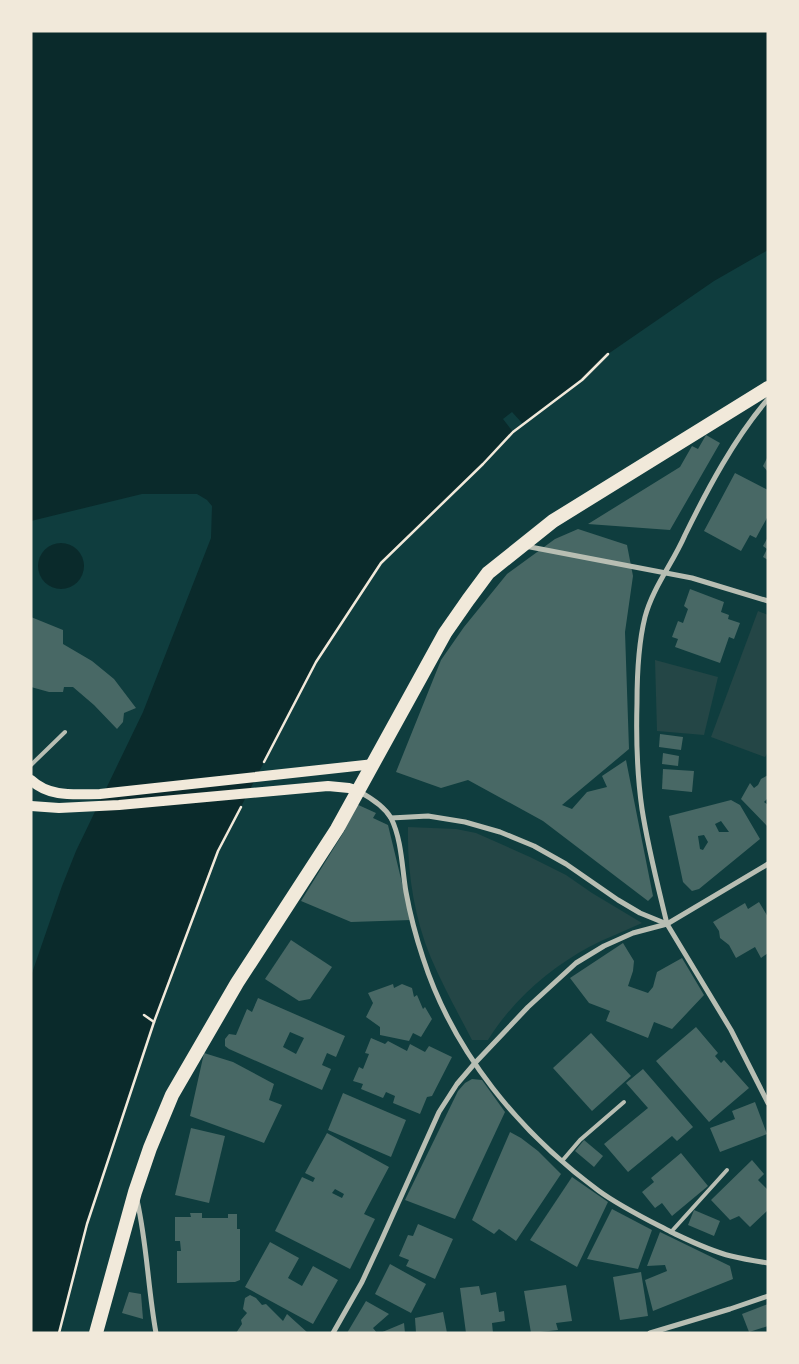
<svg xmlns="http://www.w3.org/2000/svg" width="799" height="1364" viewBox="0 0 799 1364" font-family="'Noto Sans',sans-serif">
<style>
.green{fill:#244646}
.water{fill:#0a2a2b}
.pier{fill:#0f3d3e}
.building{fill:#486865;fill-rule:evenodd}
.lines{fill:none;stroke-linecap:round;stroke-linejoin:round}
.path{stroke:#f1e9da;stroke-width:2.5}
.service{stroke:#b8beb3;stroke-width:4}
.minor{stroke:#b8beb3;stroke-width:5}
.secondary{stroke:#f1e9da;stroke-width:10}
.trunk{stroke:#f1e9da;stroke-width:14}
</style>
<rect width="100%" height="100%" fill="#0f3d3e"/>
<!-- green -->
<g class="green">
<polygon points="758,611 768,615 768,752 765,757 711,737"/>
<polygon points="655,660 718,677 704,735 657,731"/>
<path d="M408,827L456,829L476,833L530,857L566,875L592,893L642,923C625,931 606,938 589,947C550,968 512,1001 488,1040H472C458,1013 443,986 431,958C414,917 407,871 408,827Z"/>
</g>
<!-- water -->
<g class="water">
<polygon points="31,31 768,31 768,250 714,281 608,354 582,380 513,432 483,464 381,563 316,662 218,851 154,1022 87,1224 59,1333 31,1333 31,976 62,886 76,851 143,712 211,538 212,506 207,500 197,494 142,494 31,521"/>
<circle cx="61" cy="566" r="23"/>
</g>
<!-- pier -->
<polygon class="pier" points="512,412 523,424 513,432 503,419"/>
<!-- building -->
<g class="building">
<polygon points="706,435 720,443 670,530 588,524 680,467 692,446 698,449"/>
<polygon points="768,456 768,472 763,466"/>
<polygon points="735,473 768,490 768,516 756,538 750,535 741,551 704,531"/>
<polygon points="578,529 627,545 633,576 625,632 629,749 562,805 572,809 587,792 607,787 602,776 626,760 653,896 648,901 543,821 468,780 441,788 396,772 441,660 464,627 507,574 555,539"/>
<polygon points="768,537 768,560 763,557 767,549 763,546"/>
<polygon points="690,589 724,602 721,612 729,615 728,619 740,623 734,639 729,637 720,663 675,647 678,639 672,637 678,621 683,623 688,609 684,606"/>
<polygon points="31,617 63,630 63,644 92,661 114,679 136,708 124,713 123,722 117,729 94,705 73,687 64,687 63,692 49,692 31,687"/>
<polygon points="660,734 683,737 681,750 659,747"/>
<polygon points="663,753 679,756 678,766 662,764"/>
<polygon points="663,769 694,771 692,792 662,789"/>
<polygon points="768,775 768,798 764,802 768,805 768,827 741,799 750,783 754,788 758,785 761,779"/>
<path d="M731,800L740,805L760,839L699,889L692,891L683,882L669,816ZM721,821L729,832H719L715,824ZM704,835L708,842L703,850L700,849L698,836Z"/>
<polygon points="354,803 376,813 373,818 388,825 411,920 351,922 301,901 345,830 340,827"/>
<polygon points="759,902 768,917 768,953 761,958 755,947 736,958 729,945 720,938 719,931 713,922 745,903 748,909"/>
<polygon points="291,940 332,967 310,999 299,1001 265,979"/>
<polygon points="623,943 634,961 633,971 628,986 648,993 653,987 657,972 682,958 704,995 672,1029 654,1022 648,1038 606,1021 610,1011 589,1003 570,978"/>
<polygon points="393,984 394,988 402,984 412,988 414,997 417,995 423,1009 425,1007 432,1019 421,1037 413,1033 409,1041 380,1035 380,1027 366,1017 373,1003 368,993"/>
<path d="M258,998L345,1036L336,1057L327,1053L322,1065L331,1069L322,1090L229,1049L225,1046V1039L229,1034L236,1035L247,1009L252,1012ZM290,1032L304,1038L296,1054L283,1047Z"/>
<polygon points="696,1027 718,1053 715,1056 721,1063 724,1060 749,1088 709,1122 656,1061"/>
<polygon points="591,1033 631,1076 592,1111 553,1068"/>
<polygon points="371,1038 385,1044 388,1041 407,1051 410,1044 425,1052 429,1046 452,1057 432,1096 427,1097 420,1114 393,1103 395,1096 386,1092 383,1098 361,1089 363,1084 353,1081 359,1067 363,1069 369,1054 365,1053"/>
<polygon points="204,1053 233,1062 274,1084 269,1100 282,1105 264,1143 190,1116"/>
<polygon points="643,1069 693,1127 677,1141 672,1136 628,1172 604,1144 648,1108 626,1083"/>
<polygon points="472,1079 482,1080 505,1112 455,1219 405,1200 458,1091 465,1083"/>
<polygon points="343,1093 406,1120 391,1157 328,1130"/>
<polygon points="755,1102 767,1134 720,1152 710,1128 735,1119 732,1111"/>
<polygon points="191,1128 225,1136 209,1203 175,1195"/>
<polygon points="510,1132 521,1138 538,1151 561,1174 516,1241 499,1229 494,1234 472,1220"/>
<path d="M327,1133L389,1167L364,1214L375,1219L350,1269L275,1231L302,1177L313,1182L315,1178L305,1173ZM335,1189L344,1194L342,1198L332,1193Z"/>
<polygon points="584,1140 603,1156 594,1167 575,1151"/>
<polygon points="681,1153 708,1186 672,1216 662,1203 655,1208 642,1192 654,1182 651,1178"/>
<polygon points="752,1160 764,1174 758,1180 768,1190 768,1210 750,1227 739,1216 730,1220 711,1200"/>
<polygon points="572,1177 608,1202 577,1267 530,1240"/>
<polygon points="612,1209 652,1230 638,1269 587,1259"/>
<polygon points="694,1210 720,1221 714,1236 688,1225"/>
<polygon points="190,1213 202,1213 202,1218 228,1218 228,1214 237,1214 237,1229 240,1229 240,1280 235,1282 177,1283 177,1251 181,1251 180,1241 175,1241 175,1217 191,1217"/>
<polygon points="418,1224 453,1239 435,1279 406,1266 409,1260 399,1256 408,1235 413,1236"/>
<polygon points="660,1232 730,1266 733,1279 653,1311 645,1280 667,1271 665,1265 647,1266"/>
<polygon points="270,1242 299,1258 288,1278 302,1286 313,1266 338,1280 313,1324 245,1287"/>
<polygon points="390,1264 426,1284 411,1313 375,1294"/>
<polygon points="641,1272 648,1316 620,1320 613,1277"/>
<polygon points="566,1285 572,1321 556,1323 558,1330 531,1333 524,1291"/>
<polygon points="479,1286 481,1295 496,1292 499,1312 504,1311 505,1321 492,1323 493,1333 466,1333 460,1288"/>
<polygon points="129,1292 141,1294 143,1319 122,1313"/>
<polygon points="250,1295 256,1298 262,1305 266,1304 283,1321 287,1314 308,1333 236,1333 242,1324 241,1320 247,1313 243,1309 245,1298"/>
<polygon points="366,1301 389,1314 373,1328 377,1333 347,1333"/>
<polygon points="768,1304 768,1326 749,1332 742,1314"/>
<polygon points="443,1312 447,1333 416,1333 415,1318"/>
<polygon points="404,1323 405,1333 380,1333"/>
</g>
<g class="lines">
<!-- path -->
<g class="path">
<polyline points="264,762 316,662 381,563 483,464 513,432 582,380 608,354"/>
<polyline points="144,1015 154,1022"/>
<polyline points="59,1333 87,1224 154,1022 218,851 241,807"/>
</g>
<!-- service -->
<g class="service">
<polyline points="31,765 65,732"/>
<polyline points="562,1161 580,1140 624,1102"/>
<polyline points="671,1232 727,1170"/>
</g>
<!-- minor -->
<g class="minor">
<polyline points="525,546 692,578 768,601"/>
<path d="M360,792C371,798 384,806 391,818C402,840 402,869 406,892C410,914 416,937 423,958C453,1052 520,1133 599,1191C621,1207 646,1219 671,1232C690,1241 710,1251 731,1256C743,1259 755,1261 768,1263"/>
<polyline points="391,818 428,816 465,822 500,832 534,846 566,864 618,900 640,913 667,924 731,1030 768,1103"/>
<path d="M667,924C658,886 648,848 642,809C637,774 636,739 637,703C637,675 638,645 645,617C653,587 673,563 685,535C708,488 734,439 768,399"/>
<path d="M137,1200C147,1244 148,1289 156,1333"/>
<polyline points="333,1333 362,1282 382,1239 439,1112 457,1084 475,1063 528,1007 576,963 604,946 633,933 667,924 768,864"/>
<polyline points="650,1333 730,1309 768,1296"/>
</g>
<!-- secondary -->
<g class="secondary">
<path d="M31,780C50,798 76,794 100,794L374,764"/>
<polyline points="31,806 59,808 119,805 328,786 349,788 359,791"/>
</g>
<!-- trunk -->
<polyline class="trunk" points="96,1333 135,1192 150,1148 172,1095 237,983 337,829 445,633 468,600 488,573 553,521 768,388"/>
</g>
<!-- border -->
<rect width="799" height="1364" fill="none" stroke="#f1e9da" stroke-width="65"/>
</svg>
